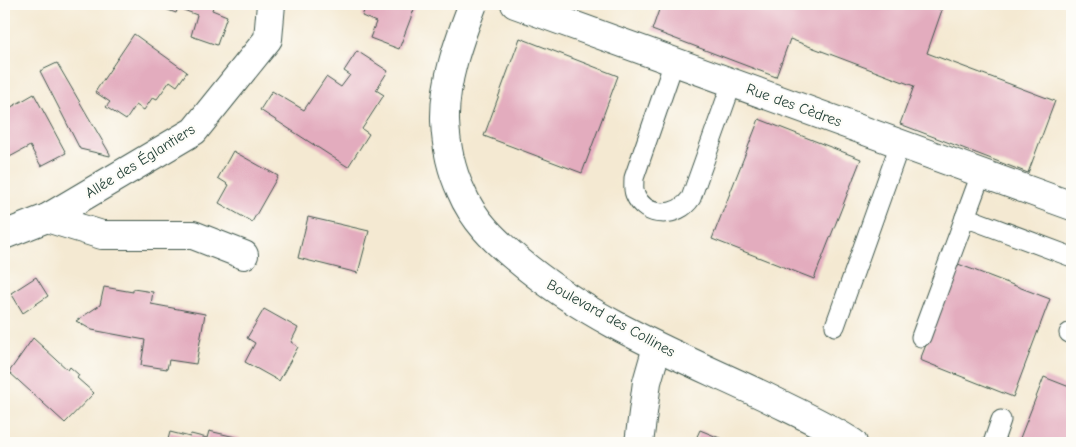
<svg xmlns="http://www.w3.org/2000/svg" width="1076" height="447" viewBox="0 0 1076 447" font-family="'Comic Neue',sans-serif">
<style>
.building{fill:#e3acbe}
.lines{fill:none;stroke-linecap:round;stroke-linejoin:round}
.lane-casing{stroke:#3f574c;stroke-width:21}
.street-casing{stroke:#3f574c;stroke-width:30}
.lane{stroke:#fff;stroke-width:19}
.street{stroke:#fff;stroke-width:28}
.labels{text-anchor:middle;stroke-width:4.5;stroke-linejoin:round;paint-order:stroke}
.street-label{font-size:15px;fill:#1f3d34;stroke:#fdfcf7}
</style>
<rect width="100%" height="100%" fill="#fdfcf7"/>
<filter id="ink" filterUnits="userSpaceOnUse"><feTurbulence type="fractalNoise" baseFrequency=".02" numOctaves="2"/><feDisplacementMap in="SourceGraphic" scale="10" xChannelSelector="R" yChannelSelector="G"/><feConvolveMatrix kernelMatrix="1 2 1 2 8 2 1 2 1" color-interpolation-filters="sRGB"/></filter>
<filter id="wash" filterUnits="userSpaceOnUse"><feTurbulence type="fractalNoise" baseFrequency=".0096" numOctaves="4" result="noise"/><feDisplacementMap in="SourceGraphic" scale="20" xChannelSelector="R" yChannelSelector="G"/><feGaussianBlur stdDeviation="1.12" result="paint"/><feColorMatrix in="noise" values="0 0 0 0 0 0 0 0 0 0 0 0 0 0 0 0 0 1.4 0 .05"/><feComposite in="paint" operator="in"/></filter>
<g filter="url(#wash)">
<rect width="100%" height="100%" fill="#f4e9d2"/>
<g id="blocks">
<!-- building -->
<g class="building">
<polygon points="152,4 214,4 212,10 227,16 217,45 191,36 197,15 178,8 176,13"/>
<polygon points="367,4 410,4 415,7 399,49 370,38 376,22 362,16"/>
<polygon points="661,4 798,4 803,6 804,4 924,4 942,10 927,53 1055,101 1028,173 900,124 914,86 790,39 776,77 652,30"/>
<polygon points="134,34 187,72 177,86 170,81 157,99 153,97 144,110 136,105 126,120 106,107 110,102 95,92"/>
<polygon points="520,38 618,76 582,173 484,136"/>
<polygon points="357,51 388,71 376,90 384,95 362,129 369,134 348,167 260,110 272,91 304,110 326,77 341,87 350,75 344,71"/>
<polygon points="57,63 110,154 110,156 80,149 40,71"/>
<polygon points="34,94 66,153 41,166 30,146 4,160 4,105 6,110"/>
<polygon points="759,119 861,159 814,279 712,239"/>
<polygon points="233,151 278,176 252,222 219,203 229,185 218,178"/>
<polygon points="308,217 369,231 358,273 298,258"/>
<polygon points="958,264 1050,299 1013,397 920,360"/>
<polygon points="36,277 48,296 23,313 11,293"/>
<polygon points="104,287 133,292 133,289 153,292 151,304 205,314 196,364 169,360 167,369 141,365 145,340 92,330 76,321 100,305"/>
<polygon points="264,309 298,328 291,342 298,347 279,381 245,362 255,343 247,338"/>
<polygon points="33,338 68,370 70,367 79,375 77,378 94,393 65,423 9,372"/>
<polygon points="1044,377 1072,388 1072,443 1018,443"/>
<polygon points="700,430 732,443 694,443"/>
<polygon points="209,431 240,438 239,443 167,443 170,432 190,437 191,434 207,438"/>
</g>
</g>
</g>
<g filter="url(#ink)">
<use href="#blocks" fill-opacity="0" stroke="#3f574c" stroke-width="1"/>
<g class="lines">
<defs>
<g id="lane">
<path d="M674,62L634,178C634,184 633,189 635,194C645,219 678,218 691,198L732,83"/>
<polyline points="965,217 1072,257"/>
<polyline points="835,326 900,144"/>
<polyline points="1069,333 1072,334"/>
<polyline points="921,337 981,174"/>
<polyline points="993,443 1001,420"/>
</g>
<g id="street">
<path d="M473,4C459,40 444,81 445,121C446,144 451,170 461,191C473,220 495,241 518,260C591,322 682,357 766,397C796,412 826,425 853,443"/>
<polyline points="515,4 1072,206"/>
<polyline points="47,218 102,235 193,235 244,255"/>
<polyline points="4,235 47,218 194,131 268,39 271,4"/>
<polyline points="639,443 647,382 657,347"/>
</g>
</defs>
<!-- lane casing -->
<use href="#lane" class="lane-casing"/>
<!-- street casing -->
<use href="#street" class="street-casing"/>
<!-- lane -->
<use href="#lane" class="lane"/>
<!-- street -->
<use href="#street" class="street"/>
</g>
</g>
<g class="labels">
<!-- street labels -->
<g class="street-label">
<text transform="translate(794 105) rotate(20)" y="5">Rue des Cèdres</text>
<text transform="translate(140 161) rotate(-32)" y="5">Allée des Églantiers</text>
<text transform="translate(611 318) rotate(29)" y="5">Boulevard des Collines</text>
</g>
</g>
<!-- margin -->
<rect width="1076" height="447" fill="none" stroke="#fdfcf7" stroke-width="20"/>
</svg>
